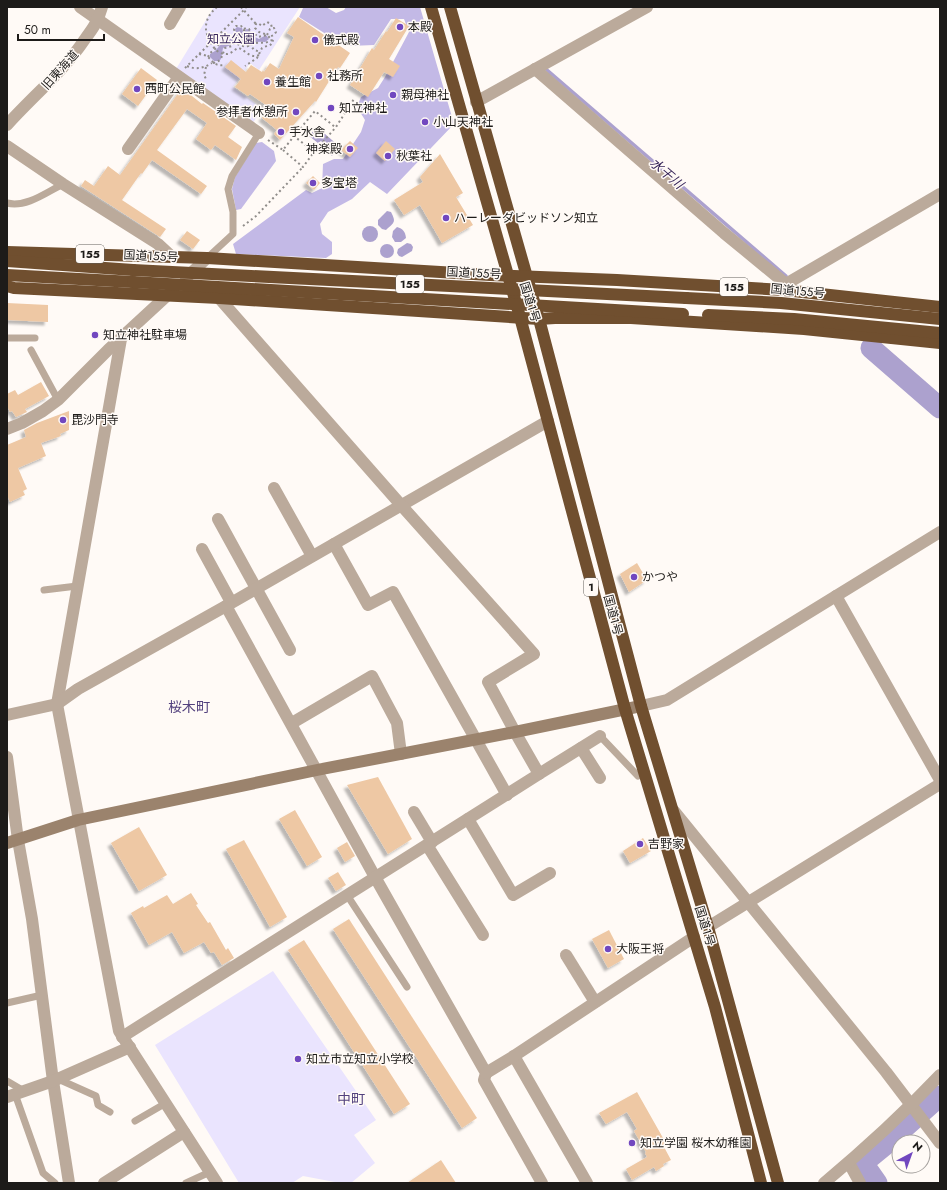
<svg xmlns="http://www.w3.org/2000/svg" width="947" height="1190" viewBox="0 0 947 1190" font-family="Jost,'Noto Sans JP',sans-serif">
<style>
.green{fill:#eae4fe}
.forest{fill:#c3b9e6}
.water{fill:#aca1ce}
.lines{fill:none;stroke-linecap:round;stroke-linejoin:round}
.stream{stroke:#aca1ce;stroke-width:3.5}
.river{stroke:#aca1ce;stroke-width:21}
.building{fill:#eec8a4;filter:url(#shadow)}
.path{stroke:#908d8a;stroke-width:2;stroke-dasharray:2 3;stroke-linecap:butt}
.lane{stroke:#bbaa9b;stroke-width:7}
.street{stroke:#bbaa9b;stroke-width:12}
.secondary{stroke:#9b836d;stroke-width:12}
.highway{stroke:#704f2f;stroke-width:12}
.highway-bridge{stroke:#704f2f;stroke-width:12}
.poi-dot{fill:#7147bf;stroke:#fffaf6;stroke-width:1.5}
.labels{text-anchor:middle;stroke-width:3;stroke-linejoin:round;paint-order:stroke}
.shield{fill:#fffaf6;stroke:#615e5b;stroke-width:1}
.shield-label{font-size:11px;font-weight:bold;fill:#1d1b19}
.poi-label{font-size:12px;fill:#1d1b19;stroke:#fffaf6;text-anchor:start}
.park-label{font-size:12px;fill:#36245b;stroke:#fffaf6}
.street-label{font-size:12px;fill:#1d1b19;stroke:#fffaf6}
.water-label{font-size:13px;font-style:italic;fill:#301e54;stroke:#fffaf6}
.quarter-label{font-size:14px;fill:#53417e;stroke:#fffaf6}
</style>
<defs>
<filter id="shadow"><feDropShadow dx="-3.5" dy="3.5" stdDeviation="1" flood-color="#0004"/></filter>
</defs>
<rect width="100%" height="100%" fill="#fffaf6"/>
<!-- green -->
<g class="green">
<polygon points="214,7 300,7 259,70 250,63 233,87 263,109 252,124 176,69"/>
<polygon points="273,971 376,1120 354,1135 375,1163 351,1183 340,1183 303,1176 292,1183 239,1183 155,1045"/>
</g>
<!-- forest -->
<g class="forest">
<polygon points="306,7 326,7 336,13 344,10 346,7 420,7 454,124 387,194 370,182 352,199 328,212 320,224 322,234 332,242 332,254 326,258 236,254 233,244 306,190 312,193 322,188 323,164 334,159 343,159 361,132 365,120 357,107 361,97 378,88 385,77 409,32 404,19 391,19 374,45 350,46 340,43 299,17 303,8"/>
<polygon points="262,142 274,151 276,161 241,209 236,210 232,189 235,177 256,143"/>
</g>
<!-- water -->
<g class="water">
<path d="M237,27L242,28L243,31L242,33L239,34V37L244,42L249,40L250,38L245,33V30L247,29L250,30L251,35L259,39L266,35L269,39L265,42C256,41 254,42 246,45L238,43L236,41L233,42L231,45L223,48L221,59L219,61H214L210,57V54L215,51L223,42L228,41L236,34L235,29Z"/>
<polygon points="317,127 340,147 332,156 323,148 324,144 321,141 318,143 309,136"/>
<path d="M387,211L391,212C396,222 395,222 386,230L382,229L378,225V220Z"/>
<circle cx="370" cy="234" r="8"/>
<path d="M397,227C403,229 405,231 406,238L401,242H395L392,237L393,231Z"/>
<polygon points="407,243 411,244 413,247 412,251 402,257 399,256 397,253 398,249"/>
<circle cx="387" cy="251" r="7"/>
</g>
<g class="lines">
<!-- stream -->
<polyline class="stream" points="547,70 786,276"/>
<!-- river -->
<g class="river">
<polyline points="871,348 940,408"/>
<polyline points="877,1183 863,1163 885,1145 940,1096"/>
</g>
</g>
<!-- building -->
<g class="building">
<polygon points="298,17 350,53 340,68 338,67 316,102 315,101 280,140 274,134 277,130 262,118 270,108 250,94 248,96 235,87 241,79 225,67 231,60 246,72 251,65 262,72 263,70 264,72 270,63 279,69 294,37 287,33"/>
<polygon points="396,18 409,26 389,59 400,66 393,77 384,72 368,97 350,85 372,48 374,50 386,31 387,32"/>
<polygon points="141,68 157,80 138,106 122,94"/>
<polygon points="182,88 202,104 203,103 236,126 228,137 242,147 236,160 215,145 211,150 196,139 207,123 187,109 157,150 207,186 201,194 152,160 142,174 141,173 122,200 166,229 160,237 81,186 85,180 94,186 108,166 120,175"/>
<polygon points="350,141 358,148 350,157 341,150"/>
<polygon points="386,141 395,149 385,161 376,153"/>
<polygon points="440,154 463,193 456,197 473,225 442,243 420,205 404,215 394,200 423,182 420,177"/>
<polygon points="313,176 320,183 314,190 306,183"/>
<polygon points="187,231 200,240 193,249 180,240"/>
<polygon points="7,303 48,305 48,322 7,320"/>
<polygon points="41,382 49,396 25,409 27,412 16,417 12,411 10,412 7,406 7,394 15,390 18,395"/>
<polygon points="69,411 69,430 60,434 61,436 41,443 46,456 18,468 27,489 23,491 25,495 10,502 7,495 7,445 26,437 24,430 37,423"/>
<polygon points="637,563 647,580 629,592 620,574"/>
<polygon points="378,777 412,839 388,854 347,785"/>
<polygon points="295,810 322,857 307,866 279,819"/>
<polygon points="139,827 167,875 139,891 111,843"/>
<polygon points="643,838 651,851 630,863 623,851"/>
<polygon points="244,840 287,917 270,927 226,849"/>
<polygon points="347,842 355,856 345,862 337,848"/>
<polygon points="338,872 346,885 336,891 328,878"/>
<polygon points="191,893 198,904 196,905 208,923 210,922 226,950 228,948 234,958 222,965 214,952 211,953 204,942 184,953 172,932 149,945 131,913 143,906 144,908 167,895 173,904"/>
<polygon points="349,919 477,1118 462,1128 333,929"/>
<polygon points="609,930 624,959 608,968 592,939"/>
<polygon points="304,940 410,1104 394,1114 288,950"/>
<polygon points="637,1092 667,1145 664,1147 671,1160 663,1164 664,1166 656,1171 654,1167 632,1180 626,1169 647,1157 645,1153 646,1152 634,1131 637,1129 627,1112 606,1124 599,1113"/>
<polygon points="441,1160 456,1183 407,1183"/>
</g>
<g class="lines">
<!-- path -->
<g class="path">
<path d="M217,7C203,19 203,32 213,46C215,50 220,54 225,54C231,55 234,49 239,48C246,51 251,59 259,55"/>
<polyline points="241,7 256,24"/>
<path d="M244,29L246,28L249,29L252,35H256L258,37L267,35L273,41C271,47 267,45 262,48L257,58L245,66"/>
<polyline points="265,34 259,32 255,28 256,24 258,23 262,26 267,22 271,24 272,28"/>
<polyline points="267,35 270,29 274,28 276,32 274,35 269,37"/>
<polyline points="247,40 246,41 242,39 241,35 244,34 247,36 247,40 254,50 261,52"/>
<path d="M199,54C203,55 207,55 209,58C214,63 216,66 224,65"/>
<polyline points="208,57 210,53 215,49 221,42 227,40 230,36 235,34 234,29 236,26 241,26 244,29 244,34"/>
<path d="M213,63C222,62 222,55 225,48L232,46L234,43L246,47C255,43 255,42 265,43L272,40"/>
<path d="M187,66C196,70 204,68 212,63"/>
<polyline points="206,67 204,75 207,81"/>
<polyline points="185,68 246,8"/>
<polyline points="294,136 315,111 335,127"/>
<polyline points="268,140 283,150 294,136 314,152 336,127 354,99"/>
<polyline points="283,150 303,167 314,152"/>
<polyline points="243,226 256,216 303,167"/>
</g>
<!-- lane -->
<g class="lane">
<path d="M7,203C26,208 47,192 63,184"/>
<polyline points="207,258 233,234 233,212 228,189 232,176 259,133"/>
<polyline points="7,338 35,338"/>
<polyline points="31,350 58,400"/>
<polyline points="44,590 77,586"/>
<polyline points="600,736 638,776"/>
<polyline points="347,895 407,987"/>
<polyline points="7,1003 42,995"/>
<polyline points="58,1079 96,1096 98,1105 110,1112"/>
<polyline points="7,1081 24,1091"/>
<polyline points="15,1094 43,1173 55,1183"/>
<polyline points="135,1121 166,1103"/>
<polyline points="186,1183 210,1172"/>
</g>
<!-- street -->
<g class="street">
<polyline points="80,7 259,133"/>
<polyline points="170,24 180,7"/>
<polyline points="535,69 724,233 786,284"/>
<polyline points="476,102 647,7"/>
<path d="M7,125C33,96 63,72 85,39C94,27 98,21 102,7"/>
<polyline points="7,146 63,184 158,244 172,257"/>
<polyline points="128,149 179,77"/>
<polyline points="186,278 207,258"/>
<polyline points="784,290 786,284 940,194"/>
<polyline points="121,339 57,704 119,1031 217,1183"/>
<polyline points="7,429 22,423 43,411 58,400 108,350 172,291"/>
<polyline points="274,488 312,556"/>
<polyline points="218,519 290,650"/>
<polyline points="334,544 368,605 393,592 507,795"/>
<polyline points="202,549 231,602"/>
<polyline points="836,596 940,780"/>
<polyline points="226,606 375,877 486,1073 484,1080 542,1183"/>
<polyline points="641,706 667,700 940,532"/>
<polyline points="7,715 57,704 78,689 226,606 548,421"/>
<polyline points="292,723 372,676 397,723 401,754"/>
<polyline points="581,748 600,778"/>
<polyline points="7,757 18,840 32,919 53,1081 69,1183"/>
<polyline points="539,774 600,736"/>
<polyline points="674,811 886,1072 940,1143"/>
<polyline points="414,812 432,842"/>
<polyline points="468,819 513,895 550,873"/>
<polyline points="427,845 483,935"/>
<polyline points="708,927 940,784"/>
<polyline points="566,955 595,1002"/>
<polyline points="122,1037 539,774 515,732 488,682 534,654 401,505 219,298"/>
<polyline points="514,1056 587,1183"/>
<polyline points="486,1073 514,1056 694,937"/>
<polyline points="7,1097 53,1081 130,1047"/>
<polyline points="849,1163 860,1183"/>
<polyline points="104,1183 184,1132"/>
<path d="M824,1183C865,1149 904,1113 940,1075"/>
</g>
<!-- secondary -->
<polyline class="secondary" points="7,843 78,820 317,770 515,732 641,706"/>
<!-- highway -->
<g class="highway">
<polyline points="431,7 520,317 625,709 715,1007 761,1183"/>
<polyline points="450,7 539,319 641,706 708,927 778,1183"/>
<polyline points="7,252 207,258 490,275 617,280 784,290 940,307"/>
<polyline points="7,261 133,270"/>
<polyline points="7,275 133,282"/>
<polyline points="7,286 14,288 219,298 539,319 555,318 631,318 804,329 940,343"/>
<polyline points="686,298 781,303 940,319"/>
<polyline points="708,315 794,319 940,333"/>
</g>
<!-- highway-bridge -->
<g class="highway-bridge">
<polyline points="133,270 686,298"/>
<polyline points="133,282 683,314"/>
</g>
</g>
<!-- markers -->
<g class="poi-dot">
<circle cx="400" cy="27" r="4"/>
<circle cx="315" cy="40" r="4"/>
<circle cx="319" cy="76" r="4"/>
<circle cx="267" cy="82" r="4"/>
<circle cx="137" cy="89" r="4"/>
<circle cx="393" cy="95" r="4"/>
<circle cx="331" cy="108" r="4"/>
<circle cx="296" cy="112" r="4"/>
<circle cx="425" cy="122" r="4"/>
<circle cx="281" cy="132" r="4"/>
<circle cx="350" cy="149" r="4"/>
<circle cx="388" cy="156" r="4"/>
<circle cx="313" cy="183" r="4"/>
<circle cx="446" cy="218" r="4"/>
<circle cx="95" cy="335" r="4"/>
<circle cx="63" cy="420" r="4"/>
<circle cx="634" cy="577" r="4"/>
<circle cx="640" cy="844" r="4"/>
<circle cx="608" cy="949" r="4"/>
<circle cx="298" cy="1059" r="4"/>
<circle cx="632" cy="1143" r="4"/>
</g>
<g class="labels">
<!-- shield labels -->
<g class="shield">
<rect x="76" y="245" width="28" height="18" rx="3"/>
<rect x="396" y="275" width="28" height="18" rx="3"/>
<rect x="720" y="278" width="28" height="18" rx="3"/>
<rect x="584" y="578" width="14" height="18" rx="3"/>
</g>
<g class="shield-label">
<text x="90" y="258">155</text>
<text x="410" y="288">155</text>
<text x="734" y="291">155</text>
<text x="591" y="591">1</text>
</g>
<!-- poi labels -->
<g class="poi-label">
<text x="408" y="31">本殿</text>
<text x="323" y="44">儀式殿</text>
<text x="327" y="80">社務所</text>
<text x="275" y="86">養生館</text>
<text x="145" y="93">西町公民館</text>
<text x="401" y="99">親母神社</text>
<text x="339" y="112">知立神社</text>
<text x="288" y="116" text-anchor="end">参拝者休憩所</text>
<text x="433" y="126">小山天神社</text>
<text x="289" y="136">手水舎</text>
<text x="342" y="153" text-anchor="end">神楽殿</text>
<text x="396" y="160">秋葉社</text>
<text x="321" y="187">多宝塔</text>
<text x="454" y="222">ハーレーダビッドソン知立</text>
<text x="103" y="339">知立神社駐車場</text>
<text x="71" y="424">毘沙門寺</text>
<text x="642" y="581">かつや</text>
<text x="648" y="848">吉野家</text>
<text x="616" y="953">大阪王将</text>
<text x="306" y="1063">知立市立知立小学校</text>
<text x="640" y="1147">知立学園 桜木幼稚園</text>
</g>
<!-- park labels -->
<g class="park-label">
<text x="231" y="43">知立公園</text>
</g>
<!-- street labels -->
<g class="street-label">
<text transform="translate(60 70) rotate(-48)" y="4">旧東海道</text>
<text transform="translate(151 256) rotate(3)" y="4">国道155号</text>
<text transform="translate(474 273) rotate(3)" y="4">国道155号</text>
<text transform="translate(798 291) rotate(5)" y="4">国道155号</text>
<text transform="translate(530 302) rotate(73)" y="4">国道1号</text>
<text transform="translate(613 615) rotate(75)" y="4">国道1号</text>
<text transform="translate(705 926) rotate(73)" y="4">国道1号</text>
</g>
<!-- water labels -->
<g class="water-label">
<text transform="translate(667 173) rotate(41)" y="5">水干川</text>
</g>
<!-- quarter labels -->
<g class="quarter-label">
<text x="189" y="712">桜木町</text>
<text x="351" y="1104">中町</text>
</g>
</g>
<!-- border -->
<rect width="947" height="1190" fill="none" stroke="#1d1b19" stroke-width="16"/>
<!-- north arrow -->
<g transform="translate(911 1154) rotate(41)"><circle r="19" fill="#fffaf6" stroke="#a5a19e"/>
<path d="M0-3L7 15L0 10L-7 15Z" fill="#7147bf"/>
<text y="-6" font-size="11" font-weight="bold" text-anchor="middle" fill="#1d1b19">N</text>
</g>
<!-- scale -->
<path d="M18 34v6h86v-6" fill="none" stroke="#1d1b19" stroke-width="2"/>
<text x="24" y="34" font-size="12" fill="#1d1b19" stroke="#fffaf6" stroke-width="3" paint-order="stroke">50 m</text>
</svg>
